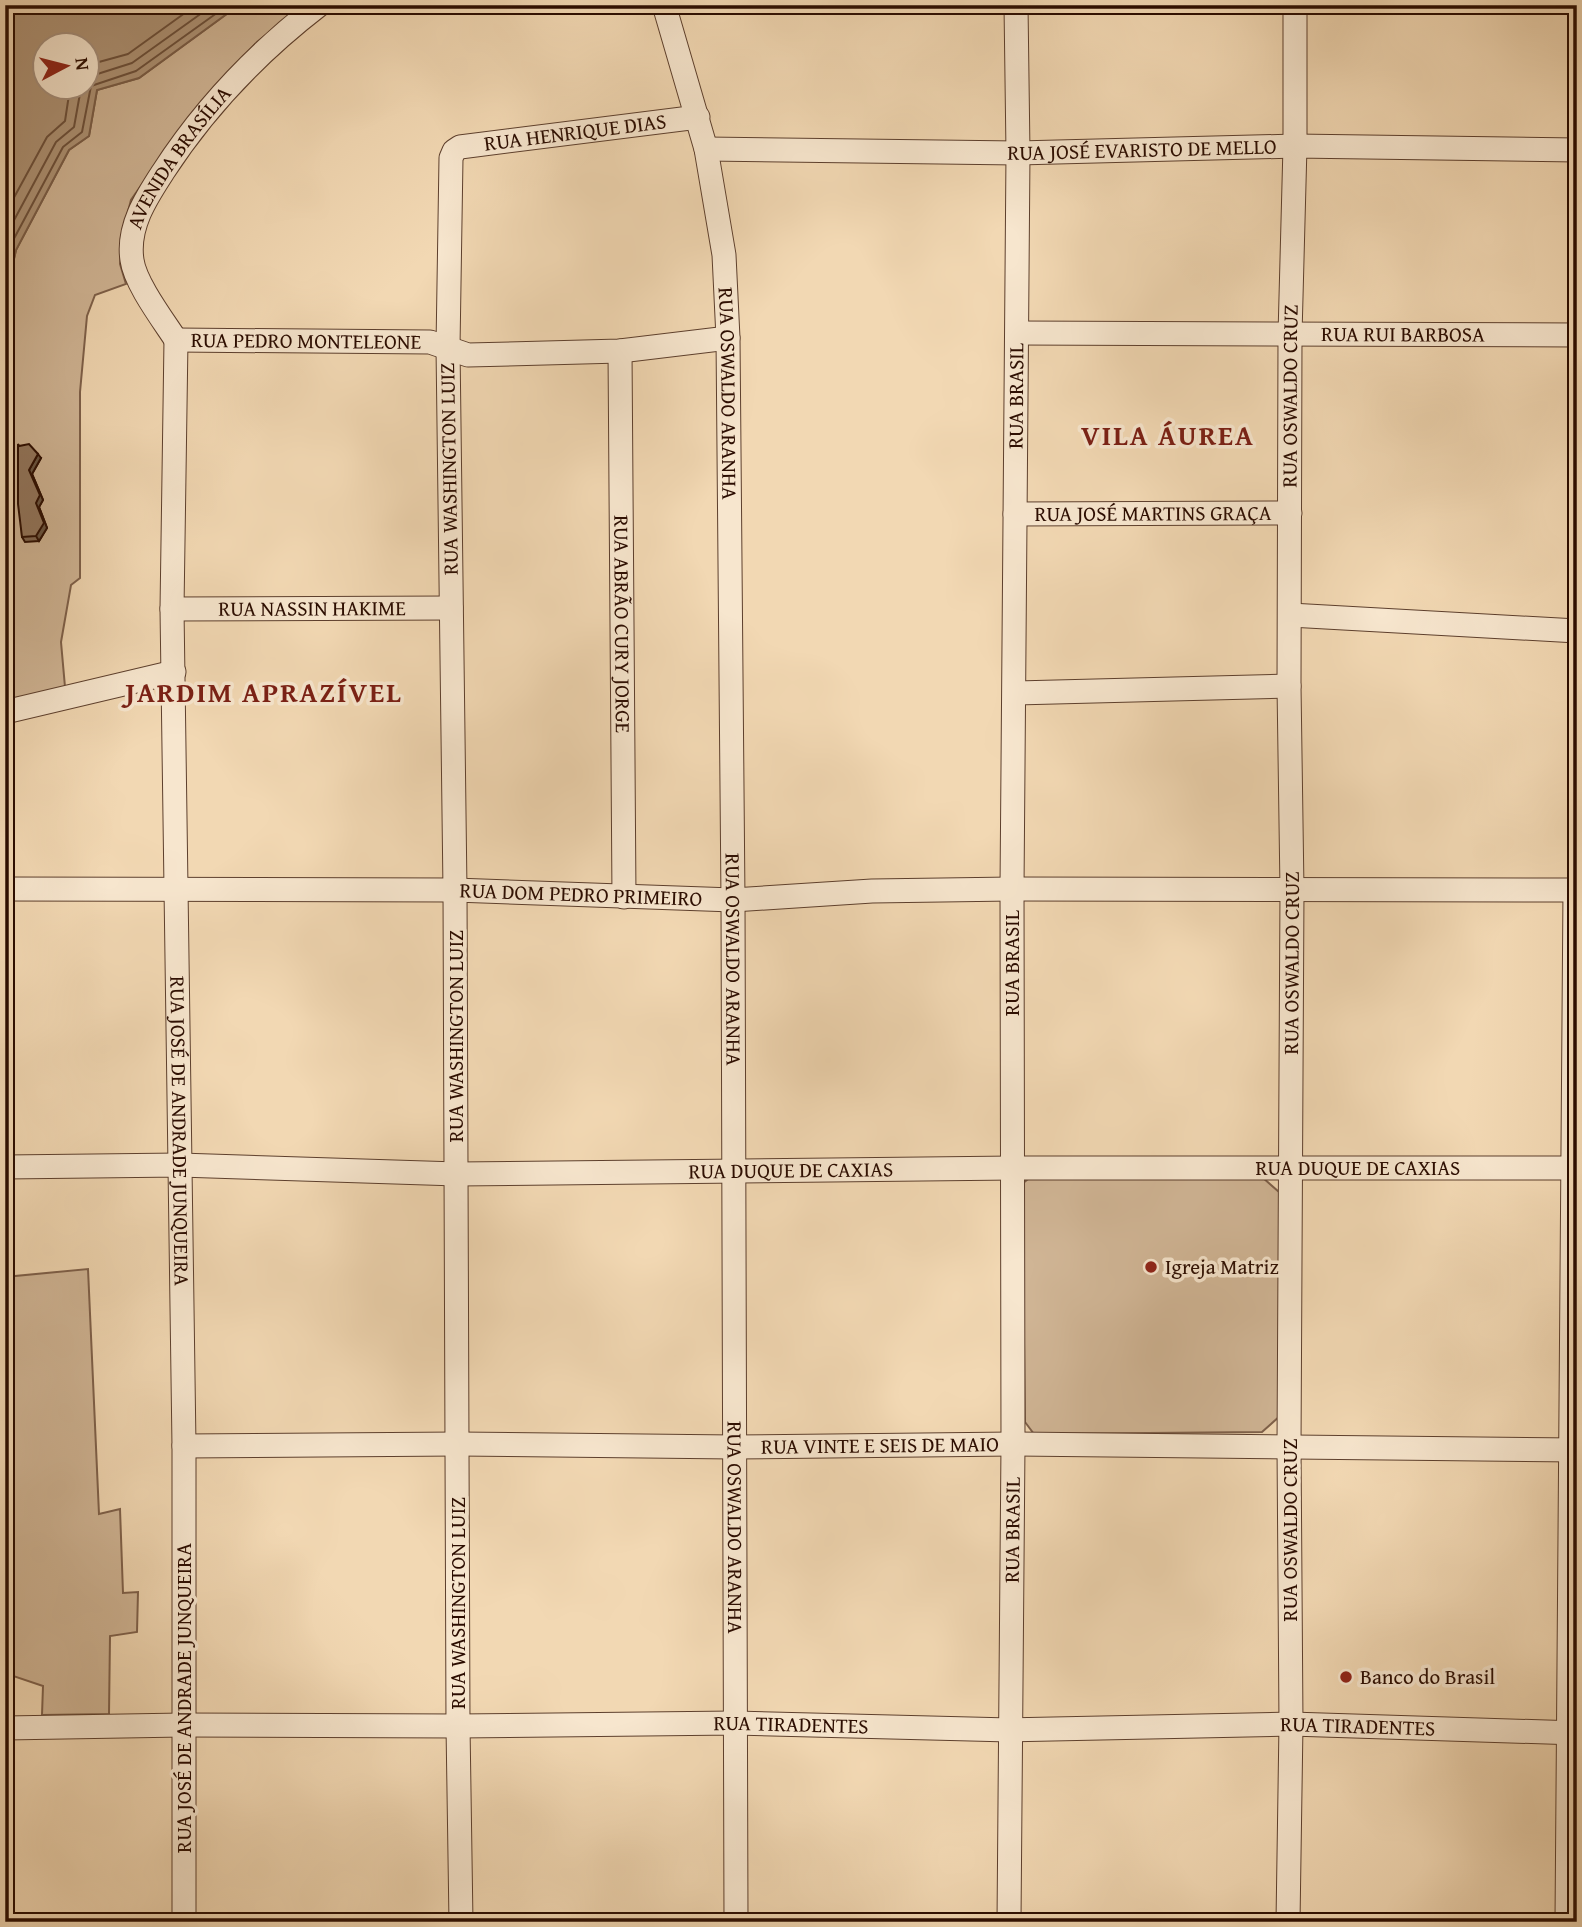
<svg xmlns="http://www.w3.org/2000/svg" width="1582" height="1927" viewBox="0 0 1582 1927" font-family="'Gentium Book Plus',serif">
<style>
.green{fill:#d0b595;stroke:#7e604a;stroke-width:2}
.water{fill:#ae9376;stroke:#7a5d47;stroke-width:2;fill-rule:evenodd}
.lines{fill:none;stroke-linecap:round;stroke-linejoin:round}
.shore{stroke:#6c503b;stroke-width:2}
.minor-casing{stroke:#5d3f2d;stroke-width:25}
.minor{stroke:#f7e6ce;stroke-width:23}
.wall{fill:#7e6550;stroke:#2b0c00;stroke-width:2}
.shaded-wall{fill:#665341;stroke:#2b0c00;stroke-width:2}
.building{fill:#92765d;stroke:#2b0c00;stroke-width:2}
.poi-dot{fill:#8f2418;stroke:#f7e6ce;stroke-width:2.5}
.labels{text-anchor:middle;stroke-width:7;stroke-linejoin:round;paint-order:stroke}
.street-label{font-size:21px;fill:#2b0c00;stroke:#f7e6ce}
.poi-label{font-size:21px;fill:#2b0c00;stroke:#f7e6ce;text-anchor:start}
.district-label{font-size:28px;font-weight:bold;letter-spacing:2px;fill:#7a1f14;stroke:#f7e6ce}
</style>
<rect width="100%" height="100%" fill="#f2d8b3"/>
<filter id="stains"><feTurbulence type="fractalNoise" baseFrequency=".00286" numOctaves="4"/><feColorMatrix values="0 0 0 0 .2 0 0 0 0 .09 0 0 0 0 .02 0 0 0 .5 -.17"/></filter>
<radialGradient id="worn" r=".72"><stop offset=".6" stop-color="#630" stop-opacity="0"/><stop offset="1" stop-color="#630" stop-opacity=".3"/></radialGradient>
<!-- green -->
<g class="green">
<polygon points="239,5 304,5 257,42 218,86 182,127 131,200 122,235 120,264 126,284 95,295 87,316 80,392 80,578 71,585 61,642 65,687 5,701 5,606 8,595 5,533 5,298 16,250 69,150 89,136 97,90 139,78"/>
<polygon points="1033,1175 1262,1177 1279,1192 1281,1415 1262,1432 1034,1434 1025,1422 1022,1184"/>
<polygon points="88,1269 99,1514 120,1509 123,1593 138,1592 137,1632 110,1636 109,1714 42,1715 43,1686 13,1676 5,1667 5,1277"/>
</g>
<!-- water -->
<path class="water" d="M5,5H239L139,78L97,90L89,136L69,150L16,250L5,298ZM46,46H88V88H46Z"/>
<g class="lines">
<!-- shore -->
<g class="shore">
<polyline points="88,65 128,54 196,5"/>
<polyline points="88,77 132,63 213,5"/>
<polyline points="5,214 47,137 65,121 70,88"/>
<polyline points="5,237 56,142 74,127 81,88"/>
<polyline points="5,266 10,246 63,147 82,132 91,86 136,71 228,5"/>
</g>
<defs>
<g id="minor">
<path id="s1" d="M664,5L706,149L724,255L728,338L733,900L736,1922"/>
<path id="s2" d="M706,149L1018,153L1295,146L1577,150"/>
<path id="s3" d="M1018,333L1577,335"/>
<path id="s4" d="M176,340L172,609L184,1446V1922"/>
<path id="s5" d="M176,340L430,342L468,355L620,351L728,338"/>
<path id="s6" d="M176,340C163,320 135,283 132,260C127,227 146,198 163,172C205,107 258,52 319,5"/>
<path id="s7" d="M620,351L624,897"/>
<path id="s8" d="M1015,514L1290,513"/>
<path id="s9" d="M172,609L451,608"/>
<polyline points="1290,615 1577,631"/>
<polyline points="1015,693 1289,686"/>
<polyline points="5,712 174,672"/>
<path id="s10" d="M5,889L455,890L733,900L872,891L1012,889L1577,890"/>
<path id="s11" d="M5,1167L180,1165L457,1174L1014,1168H1577"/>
<path id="s12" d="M184,1446L458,1444L734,1447L1013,1444L1577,1450"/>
<path id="s13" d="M5,1728L183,1725L458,1726L735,1723L1010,1730L1291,1724L1577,1733"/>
<path id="s14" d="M461,1922L458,1726L455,890L448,347L451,158L454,151L460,147L698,117"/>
<path id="s15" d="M1009,1922L1013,1444L1012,889L1018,153L1016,5"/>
<path id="s16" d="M1288,1922L1291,1724L1289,1446L1292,890L1289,686L1290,335L1295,146V5"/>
<polyline points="1567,1922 1575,890"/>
</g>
</defs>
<!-- minor casing -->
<use href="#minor" class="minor-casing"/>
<!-- minor -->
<use href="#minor" class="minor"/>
</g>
<!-- wall -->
<polygon class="wall" points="19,446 41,458 32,474 43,500 39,507 47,528 39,541 25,542 22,537"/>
<!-- shaded-wall -->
<polygon class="shaded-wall" points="38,454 41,458 32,474 43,500 39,507 47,528 39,541 36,536 36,503 29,470"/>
<!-- building -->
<polygon class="building" points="18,444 19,446 29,444 38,454 29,470 40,495 36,503 44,523 36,536 22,537 18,504"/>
<!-- markers -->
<g class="poi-dot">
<circle cx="1151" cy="1267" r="7"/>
<circle cx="1346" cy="1677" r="7"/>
</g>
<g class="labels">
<!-- street labels -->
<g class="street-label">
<text dy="7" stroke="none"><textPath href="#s14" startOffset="1895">RUA HENRIQUE DIAS</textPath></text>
<text dy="7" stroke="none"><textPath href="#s2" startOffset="436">RUA JOSÉ EVARISTO DE MELLO</textPath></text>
<text dy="7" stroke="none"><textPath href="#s6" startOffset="208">AVENIDA BRASÍLIA</textPath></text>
<text dy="7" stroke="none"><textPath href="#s3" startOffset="385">RUA RUI BARBOSA</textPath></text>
<text dy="7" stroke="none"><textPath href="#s5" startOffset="130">RUA PEDRO MONTELEONE</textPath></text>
<text dy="7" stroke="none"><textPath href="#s1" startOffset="396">RUA OSWALDO ARANHA</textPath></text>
<text dy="7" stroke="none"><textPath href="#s15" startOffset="1526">RUA BRASIL</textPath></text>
<text dy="7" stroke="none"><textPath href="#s16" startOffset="1526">RUA OSWALDO CRUZ</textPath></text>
<text transform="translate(449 469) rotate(-91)" y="7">RUA WASHINGTON LUIZ</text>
<text dy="7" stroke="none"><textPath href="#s8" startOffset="138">RUA JOSÉ MARTINS GRAÇA</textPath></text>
<text dy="7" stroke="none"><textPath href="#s9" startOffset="140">RUA NASSIN HAKIME</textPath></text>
<text dy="7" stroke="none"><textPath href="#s7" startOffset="273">RUA ABRÃO CURY JORGE</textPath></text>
<text dy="7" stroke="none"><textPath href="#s10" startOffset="576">RUA DOM PEDRO PRIMEIRO</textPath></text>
<text dy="7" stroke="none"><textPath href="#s1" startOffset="962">RUA OSWALDO ARANHA</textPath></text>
<text transform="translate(1012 963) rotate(-90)" y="7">RUA BRASIL</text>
<text dy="7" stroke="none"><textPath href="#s16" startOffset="959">RUA OSWALDO CRUZ</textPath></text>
<text transform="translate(456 1036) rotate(-90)" y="7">RUA WASHINGTON LUIZ</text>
<text dy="7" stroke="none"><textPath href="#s4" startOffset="791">RUA JOSÉ DE ANDRADE JUNQUEIRA</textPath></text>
<text dy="7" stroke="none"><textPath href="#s11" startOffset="1353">RUA DUQUE DE CAXIAS</textPath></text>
<text dy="7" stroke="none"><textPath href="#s11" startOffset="786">RUA DUQUE DE CAXIAS</textPath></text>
<text dy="7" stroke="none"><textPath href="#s12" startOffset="696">RUA VINTE E SEIS DE MAIO</textPath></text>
<text dy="7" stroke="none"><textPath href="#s1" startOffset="1530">RUA OSWALDO ARANHA</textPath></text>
<text dy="7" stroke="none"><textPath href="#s15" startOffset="392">RUA BRASIL</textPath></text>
<text transform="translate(1290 1530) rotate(-90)" y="7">RUA OSWALDO CRUZ</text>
<text transform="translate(458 1603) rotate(-90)" y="7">RUA WASHINGTON LUIZ</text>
<text transform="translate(184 1698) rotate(-90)" y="7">RUA JOSÉ DE ANDRADE JUNQUEIRA</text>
<text dy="7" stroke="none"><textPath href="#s13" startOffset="786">RUA TIRADENTES</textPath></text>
<text dy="7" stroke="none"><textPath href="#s13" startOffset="1353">RUA TIRADENTES</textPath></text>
</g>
<!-- poi labels -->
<g class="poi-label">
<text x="1165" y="1274">Igreja Matriz</text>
<text x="1360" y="1684">Banco do Brasil</text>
</g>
<!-- district labels -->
<g class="district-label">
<text x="1168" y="445">VILA ÁUREA</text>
<text x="264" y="702">JARDIM APRAZÍVEL</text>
</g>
</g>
<!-- margin -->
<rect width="1582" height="1927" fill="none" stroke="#f2d8b3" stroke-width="28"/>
<rect x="7" y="7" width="1568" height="1913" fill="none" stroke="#2b0c00" stroke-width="3.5"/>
<rect x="14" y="14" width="1554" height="1899" fill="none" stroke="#2b0c00" stroke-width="2"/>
<!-- north arrow -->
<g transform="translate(66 66) rotate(83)"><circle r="33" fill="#f7e6ce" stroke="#a58f7c" stroke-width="2"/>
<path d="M0-5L12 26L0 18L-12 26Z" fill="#8f2418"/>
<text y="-10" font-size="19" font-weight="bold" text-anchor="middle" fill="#2b0c00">N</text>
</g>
<rect width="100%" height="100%" filter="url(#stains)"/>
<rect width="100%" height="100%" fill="url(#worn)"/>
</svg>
